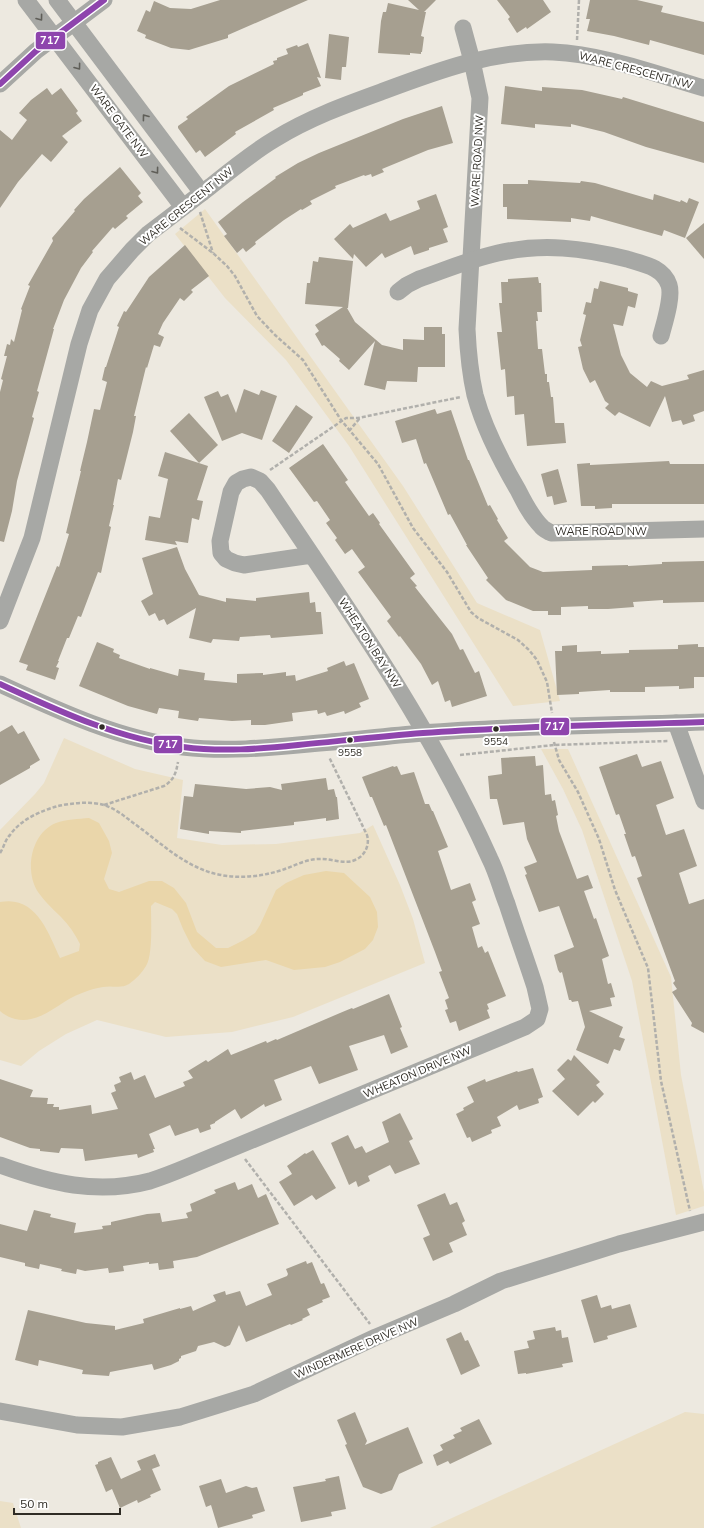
<svg xmlns="http://www.w3.org/2000/svg" width="704" height="1528" viewBox="0 0 704 1528" font-family="Mulish,sans-serif">
<style>
.green{fill:#ebe0c7}
.water{fill:#ead6aa}
.building{fill:#a69f90}
.lines{fill:none;stroke-linecap:round;stroke-linejoin:round}
.path{stroke:#b1b0ac;stroke-width:2.5;stroke-dasharray:4 2;stroke-linecap:butt}
.minor{stroke:#a7a8a5;stroke-width:17}
.bus-1-casing{stroke:#fff;stroke-width:9}
.bus-1{stroke:#8e44ad;stroke-width:6}
.oneway{stroke:#5f5e58}
.bus-dot{fill:#2f2c25;stroke:#fff;stroke-width:1.5}
.labels{text-anchor:middle;stroke-width:4;stroke-linejoin:round;paint-order:stroke}
.bus-label{font-size:10px;fill:#2f2c25;stroke:#fff}
.street-label{font-size:11px;fill:#2f2c25;stroke:#fff}
.line-badge{stroke:#fff;stroke-width:1.5}
.badge-label{font-size:11px;text-anchor:middle;font-weight:bold;fill:#fff}
</style>
<rect width="100%" height="100%" fill="#ede9e0"/>
<!-- green -->
<g class="green">
<polygon points="205,209 403,486 477,603 540,630 560,701 513,706 349,446 286,360 225,298 175,234"/>
<polygon points="64,738 135,769 183,780 177,838 222,845 276,844 360,833 373,825 400,885 413,919 425,963 293,1017 232,1032 166,1037 97,1020 66,1034 39,1051 21,1066 0,1060 0,830 35,794 44,783"/>
<polygon points="541,749 568,749 671,977 681,1075 704,1192 704,1206 676,1215 632,981 582,830 563,789"/>
<polygon points="685,1412 704,1414 704,1528 430,1528"/>
<polygon points="0,1501 13,1503 21,1528 0,1528"/>
</g>
<!-- water -->
<path class="water" d="M89,818L99,823L109,841L112,853L104,879L109,889L119,892L149,881H162L174,888L186,903L197,932L216,948H228L244,940L255,933L260,925L276,890L286,883L304,875L326,871L344,873L370,897L377,912L378,927L373,940L365,949L340,962L325,967L294,970L266,960L221,967L205,961L192,947L183,929L177,914L172,909L155,902L151,906C151,920 153,955 146,966C142,973 136,979 129,984C121,989 112,985 103,987C96,988 89,990 82,993C64,999 50,1015 31,1019C20,1022 8,1018 0,1011V902C36,895 48,932 60,958L79,951L80,944C75,934 69,925 61,917C53,909 45,902 38,892C24,871 31,833 56,823C66,819 79,819 89,818Z"/>
<!-- building -->
<g class="building">
<polygon points="220,0 308,0 228,35 228,38 189,50 171,48 145,38 146,35 137,31 146,10 150,12 154,1 170,8 191,9"/>
<polygon points="408,0 436,0 424,12 426,12 421,36 424,37 422,52 421,52 421,54 410,53 410,55 378,53 381,21 383,12 386,12 388,3 419,10"/>
<polygon points="497,0 543,0 551,12 527,29 526,27 517,33 508,19 510,17"/>
<polygon points="590,0 637,0 663,6 661,12 704,22 704,55 650,40 649,45 614,36 587,31 590,19 586,19"/>
<polygon points="329,34 349,37 346,67 342,67 341,80 325,78"/>
<polygon points="308,43 321,78 317,77 321,86 303,93 303,95 301,96 273,108 274,110 235,132 236,134 205,157 200,150 196,153 178,128 178,126 188,119 186,117 229,86 274,64 273,61 277,60 277,58 288,54 286,49 297,45 298,47"/>
<polygon points="505,86 542,91 542,87 582,90 622,99 623,97 704,122 704,163 646,147 604,132 571,124 571,127 535,124 535,128 501,124"/>
<polygon points="47,88 52,95 61,88 78,111 76,113 82,121 62,136 68,142 51,162 42,154 18,182 0,208 0,130 12,140 27,120 19,113 31,100"/>
<polygon points="442,106 453,143 428,150 382,169 384,172 372,177 371,174 365,176 364,175 335,186 336,188 310,201 312,204 302,210 301,209 284,220 255,242 256,244 246,252 243,248 237,253 224,236 227,234 218,222 243,202 276,178 275,177 298,163 319,153 403,119"/>
<polygon points="120,167 141,193 138,196 143,202 126,216 128,218 115,229 113,227 92,251 93,252 81,268 64,300 53,329 54,329 37,391 39,392 32,417 34,418 17,481 12,511 4,542 0,541 0,392 3,380 1,379 7,356 4,356 7,344 10,345 11,339 14,342 22,310 21,309 30,286 28,285 53,241 52,238 75,211 74,210 84,199"/>
<polygon points="528,180 580,183 581,181 595,183 653,200 654,194 680,202 681,200 687,203 689,198 699,202 685,238 664,230 662,236 591,216 590,221 571,218 571,222 507,219 507,207 503,207 503,184 528,184"/>
<polygon points="436,194 448,227 443,229 448,242 429,248 429,250 414,255 411,246 385,258 382,253 366,267 354,254 353,259 334,239 350,224 353,228 386,213 390,221 420,209 417,201"/>
<polygon points="704,223 704,259 686,238"/>
<polygon points="185,245 209,276 191,290 193,292 184,301 180,298 163,323 158,334 164,337 160,347 154,345 147,368 146,367 134,416 136,416 133,432 121,480 118,479 113,505 114,505 109,526 111,527 101,573 98,572 81,617 78,616 69,638 67,638 58,661 59,661 56,667 59,668 55,680 26,670 28,665 19,662 57,566 59,567 69,534 66,533 81,471 80,471 87,442 94,409 100,410 107,382 102,380 105,367 106,367 119,327 117,326 124,311 126,312 149,277"/>
<polygon points="319,257 353,261 348,308 347,308 355,322 382,345 403,350 403,339 424,340 424,327 442,327 442,334 445,334 445,367 418,367 417,382 387,381 385,390 364,385 375,341 349,370 339,361 340,359 324,345 322,346 315,334 319,331 315,325 343,307 305,304 307,283 310,283 313,261 318,262"/>
<polygon points="538,277 539,283 541,283 542,312 537,312 538,321 536,321 538,349 542,349 545,374 547,374 547,382 549,382 551,397 553,397 555,423 564,423 566,443 527,446 524,414 515,415 514,396 507,397 505,369 501,370 497,332 502,332 499,303 502,303 501,282 508,282 508,279"/>
<polygon points="600,281 628,288 628,291 638,294 635,308 628,306 623,326 613,324 621,355 630,373 647,387 651,381 662,386 689,379 687,375 704,370 704,411 693,415 695,421 683,425 681,420 672,422 665,396 650,427 619,412 615,416 605,408 609,404 605,401 595,380 590,383 583,369 578,347 582,346 580,340 586,315 583,314 586,302 591,303 594,288 598,289"/>
<polygon points="244,389 259,395 261,390 277,396 262,440 242,433 222,441 204,397 218,391 221,397 228,394 236,413"/>
<polygon points="296,405 313,417 289,453 272,441"/>
<polygon points="435,409 437,414 451,410 468,460 469,460 488,506 490,505 498,519 497,520 508,538 504,541 530,567 543,572 592,570 592,566 628,565 628,566 662,564 662,562 704,561 704,602 663,603 663,600 633,602 634,607 608,609 588,609 588,606 561,607 561,615 548,615 548,611 533,611 506,600 486,580 488,578 466,545 467,545 450,514 448,515 426,463 424,464 416,439 402,443 395,421"/>
<polygon points="189,413 218,445 199,463 170,431"/>
<polygon points="323,444 348,480 345,482 369,516 373,513 380,523 379,524 415,574 410,578 417,586 415,587 452,634 460,650 463,649 475,673 479,671 487,696 452,707 450,700 445,702 438,681 432,685 421,664 400,636 399,637 387,621 391,617 358,572 365,567 352,549 345,554 335,540 337,538 326,523 330,520 317,501 314,502 289,468"/>
<polygon points="165,452 208,466 197,500 203,501 199,520 192,518 188,543 175,541 177,545 145,540 149,516 160,518 168,479 158,476"/>
<polygon points="669,461 670,464 704,464 704,504 612,504 612,508 595,509 595,506 581,506 577,464 590,463 590,465"/>
<polygon points="558,469 567,502 554,505 552,496 547,497 541,474"/>
<polygon points="177,547 185,569 199,595 226,602 226,598 256,601 256,598 309,592 310,603 315,602 316,612 321,612 323,634 271,638 270,635 240,637 239,641 213,639 211,643 189,638 196,608 167,625 164,619 159,621 155,613 149,616 141,601 153,594 142,558"/>
<polygon points="97,642 114,649 113,652 120,655 119,658 150,669 150,668 178,676 179,669 205,673 204,680 237,683 237,674 263,673 263,675 286,672 286,676 295,675 296,681 328,671 327,668 344,661 346,666 354,663 369,699 359,703 361,707 345,714 344,711 327,716 325,712 318,714 317,710 292,713 293,721 265,725 251,725 251,720 232,721 199,718 198,721 178,718 179,711 159,708 157,714 128,706 79,686"/>
<polygon points="698,644 698,647 704,647 704,677 694,677 694,688 679,689 679,686 645,687 645,692 610,692 610,690 579,692 579,694 557,695 555,651 562,651 562,646 577,645 577,652 601,651 601,654 629,653 629,650 678,649 678,645"/>
<polygon points="12,725 18,734 24,731 40,760 30,766 30,768 0,785 0,732"/>
<polygon points="637,754 642,767 661,761 674,798 656,805 666,835 684,829 697,866 679,873 689,904 704,899 704,1033 691,1026 692,1023 672,992 677,989 673,983 675,981 637,878 642,876 635,856 632,857 624,834 626,834 619,814 616,815 599,767"/>
<polygon points="535,756 536,766 543,765 545,795 551,794 552,801 555,800 558,815 556,816 559,831 577,879 588,875 593,888 584,891 594,919 596,918 609,956 602,959 608,984 611,983 615,997 610,998 612,1006 589,1011 623,1027 619,1037 625,1039 620,1051 614,1049 608,1064 576,1050 585,1027 578,1001 572,1002 571,1000 569,1000 562,972 560,973 558,970 554,955 574,947 559,906 539,912 525,875 527,874 524,867 537,862 527,839 524,822 503,825 497,799 490,799 488,776 502,774 501,758"/>
<polygon points="393,766 394,767 397,766 401,775 414,772 425,804 429,804 432,811 433,811 448,847 438,851 451,890 470,883 476,900 472,902 480,924 472,927 478,948 482,946 485,953 488,951 506,996 487,1004 489,1009 487,1010 490,1018 459,1031 456,1021 450,1023 445,1010 448,1009 445,1000 449,998 439,972 442,971 435,952 386,825 384,826 372,797 370,797 362,777"/>
<polygon points="326,778 328,790 334,789 336,797 337,797 339,819 326,821 326,818 304,821 294,822 294,825 241,831 241,833 209,831 209,834 180,829 184,796 193,797 195,784 246,789 270,787 282,790 281,784"/>
<polygon points="389,994 402,1027 400,1028 408,1047 391,1054 384,1035 349,1046 358,1070 319,1084 311,1066 274,1080 282,1100 265,1107 264,1104 241,1119 235,1109 215,1122 215,1123 210,1125 211,1129 200,1133 198,1128 175,1136 170,1125 149,1134 155,1149 153,1149 154,1152 138,1158 137,1154 85,1161 83,1149 61,1148 59,1153 40,1151 40,1149 30,1148 0,1137 0,1079 33,1090 30,1097 48,1098 47,1104 54,1104 53,1107 59,1107 59,1110 91,1105 92,1114 118,1109 111,1093 116,1091 114,1085 121,1082 119,1077 131,1072 134,1080 145,1075 155,1098 185,1086 183,1082 193,1078 188,1071 206,1060 208,1062 228,1049 231,1055 266,1041 267,1043 276,1039 277,1040 340,1013 352,1008 353,1009"/>
<polygon points="574,1055 600,1082 596,1085 604,1094 595,1103 593,1101 578,1116 552,1091 565,1079 557,1070 568,1059 571,1061"/>
<polygon points="533,1068 543,1097 538,1099 539,1103 519,1110 517,1105 497,1117 501,1126 491,1130 492,1133 472,1142 470,1137 467,1138 456,1114 464,1110 463,1108 474,1102 467,1087 485,1079 486,1082 517,1071 518,1072"/>
<polygon points="400,1113 413,1139 409,1141 420,1164 395,1174 390,1165 368,1176 370,1181 358,1187 356,1181 349,1185 331,1143 348,1135 355,1149 362,1146 366,1153 389,1142 382,1122"/>
<polygon points="313,1150 336,1188 316,1200 312,1195 294,1206 279,1182 292,1174 287,1166 305,1153 306,1154"/>
<polygon points="235,1182 238,1190 252,1184 258,1198 266,1194 279,1224 197,1257 173,1261 174,1268 159,1270 158,1263 149,1264 149,1262 123,1266 124,1271 109,1273 108,1268 85,1271 77,1269 76,1274 61,1271 62,1269 40,1264 39,1269 25,1266 25,1263 0,1257 0,1224 27,1231 34,1210 51,1214 50,1217 76,1223 74,1233 103,1229 102,1226 111,1225 111,1222 147,1214 160,1213 162,1222 188,1218 186,1213 192,1211 190,1204 216,1193 214,1190"/>
<polygon points="445,1193 450,1205 457,1202 465,1221 462,1223 467,1235 449,1243 453,1252 433,1261 423,1238 430,1235 417,1205"/>
<polygon points="306,1261 307,1264 312,1262 321,1284 324,1283 330,1297 322,1300 323,1302 307,1309 310,1315 302,1319 303,1320 291,1325 290,1324 246,1342 239,1325 230,1345 225,1347 214,1342 198,1346 196,1351 181,1356 181,1358 179,1359 179,1361 171,1365 154,1370 152,1364 110,1372 109,1376 82,1374 83,1370 39,1360 38,1366 15,1360 28,1310 86,1323 115,1326 115,1330 144,1323 143,1319 180,1308 180,1309 191,1306 193,1311 216,1301 213,1295 225,1291 226,1295 240,1291 246,1306 272,1295 267,1284 287,1276 288,1274 286,1269"/>
<polygon points="597,1295 601,1308 611,1305 612,1309 630,1304 637,1327 607,1336 608,1339 594,1343 581,1300"/>
<polygon points="555,1327 556,1331 561,1330 562,1338 568,1337 573,1362 562,1364 563,1367 526,1374 526,1373 518,1374 514,1351 529,1348 527,1341 535,1339 533,1331"/>
<polygon points="461,1332 465,1341 468,1340 480,1366 461,1375 446,1339"/>
<polygon points="355,1412 367,1441 365,1445 408,1427 423,1463 399,1474 392,1490 381,1494 363,1487 345,1445 347,1444 337,1420"/>
<polygon points="479,1419 492,1444 450,1464 448,1461 437,1466 433,1455 443,1450 440,1445 455,1438 453,1435 462,1431 460,1428"/>
<polygon points="155,1454 160,1466 152,1469 161,1490 150,1495 151,1497 138,1503 137,1500 120,1508 112,1489 106,1492 95,1465 98,1464 98,1462 111,1457 121,1479 141,1470 137,1461"/>
<polygon points="339,1476 346,1509 331,1512 332,1516 301,1522 293,1487 326,1481 325,1479"/>
<polygon points="221,1479 226,1493 246,1486 252,1488 257,1487 265,1511 252,1515 253,1518 218,1528 211,1505 206,1507 199,1486"/>
</g>
<g class="lines">
<!-- path -->
<g class="path">
<polyline points="577,40 579,0"/>
<polyline points="200,212 213,253"/>
<polyline points="180,228 213,253 227,266 235,276 257,316 275,335 303,360 341,420 378,464 413,528 447,572 471,612 478,618 518,640 529,650 537,660 547,682 552,713"/>
<polyline points="349,431 360,418"/>
<polyline points="270,470 346,418 358,418 461,397"/>
<polyline points="554,742 559,760 578,792 599,839 615,890 648,968 661,1081 690,1211"/>
<polyline points="460,755 554,745 668,741"/>
<path d="M104,805L164,786C174,780 176,773 178,762"/>
<path d="M0,853C4,847 5,840 10,835C21,819 41,811 58,806C72,803 90,801 104,805C114,808 123,815 132,822C159,841 183,866 216,874C238,879 260,877 282,870C294,866 306,859 319,859C331,858 344,865 355,860C365,856 370,845 367,835L329,757"/>
<polyline points="245,1159 370,1324"/>
</g>
<!-- minor -->
<g class="minor">
<polyline points="26,0 183,207"/>
<polyline points="57,0 202,193"/>
<path d="M463,28L472,61L480,98L467,329C468,351 470,373 475,395C484,428 501,461 518,490C524,502 531,516 541,526C543,529 548,531 551,533L704,529"/>
<polyline points="0,84 36,51 104,0"/>
<path d="M398,292L407,285L419,279C445,270 471,259 498,253C543,243 583,248 627,259C643,264 663,267 669,285C673,297 664,324 661,336"/>
<path d="M0,621L32,538L79,344L90,310L107,279L132,250L148,234C169,218 190,202 211,186C232,169 253,152 275,139C309,118 345,105 381,92C437,71 492,50 553,52C602,54 656,74 704,88"/>
<path d="M0,684C59,711 119,739 183,747C225,752 267,748 309,744C347,741 385,736 423,733C517,725 611,726 704,722"/>
<polyline points="676,723 704,801"/>
<path d="M0,1165C50,1183 97,1195 150,1181C162,1177 175,1172 187,1167L525,1027L537,1019L540,1009L535,987C526,959 516,932 507,904C501,889 497,873 490,859C431,727 348,609 268,490L260,481L251,477L243,479L236,483L231,492L220,541L221,553L226,559L235,563L244,565L312,555"/>
<polyline points="0,1411 77,1425 122,1427 180,1417 254,1394 376,1337 454,1304 501,1281 619,1244 704,1222"/>
</g>
<defs>
<g id="bus-1">
<polyline points="0,84 36,51 104,0"/>
<path d="M0,684C59,711 118,739 183,747C221,752 260,749 298,745C340,741 382,736 423,733C517,726 610,725 704,722"/>
</g>
</defs>
<!-- bus-1 casing -->
<use href="#bus-1" class="bus-1-casing"/>
<!-- bus-1 -->
<use href="#bus-1" class="bus-1"/>
</g>
<!-- one-way arrows -->
<defs><path id="oneway-chevron" d="M-2-3.5L2.5 0L-2 3.5" fill="none" stroke-width="1.6" stroke-linecap="round" stroke-linejoin="round"/></defs>
<g class="oneway">
<use href="#oneway-chevron" transform="translate(40 18) rotate(53)"/>
<use href="#oneway-chevron" transform="translate(78 67) rotate(53)"/>
<use href="#oneway-chevron" transform="translate(145 117) rotate(-127)"/>
<use href="#oneway-chevron" transform="translate(156 171) rotate(53)"/>
</g>
<!-- markers -->
<g class="bus-dot">
<circle cx="102" cy="727" r="3.5"/>
<circle cx="496" cy="729" r="3.5"/>
<circle cx="350" cy="740" r="3.5"/>
</g>
<g class="labels">
<!-- bus labels -->
<g class="bus-label">
<text x="496" y="745">9554</text>
<text x="350" y="756">9558</text>
</g>
<!-- street labels -->
<g class="street-label">
<text transform="translate(636 70) rotate(15)" y="4">WARE CRESCENT NW</text>
<text transform="translate(119 121) rotate(53)" y="4">WARE GATE NW</text>
<text transform="translate(477 161) rotate(-87)" y="4">WARE ROAD NW</text>
<text transform="translate(186 206) rotate(-39)" y="4">WARE CRESCENT NW</text>
<text x="601" y="535">WARE ROAD NW</text>
<text transform="translate(370 643) rotate(57)" y="4">WHEATON BAY NW</text>
<text transform="translate(417 1072) rotate(-23)" y="4">WHEATON DRIVE NW</text>
<text transform="translate(356 1348) rotate(-24)" y="4">WINDERMERE DRIVE NW</text>
</g>
</g>
<g class="line-badge">
<rect x="35" y="31" width="31" height="19" rx="4" fill="#8e44ad"/>
<rect x="540" y="717" width="30" height="19" rx="4" fill="#8e44ad"/>
<rect x="153" y="735" width="30" height="19" rx="4" fill="#8e44ad"/>
</g>
<g class="badge-label">
<text x="50" y="44">717</text>
<text x="555" y="730">717</text>
<text x="168" y="748">717</text>
</g>
<!-- scale -->
<path d="M14 1508v6h106v-6" fill="none" stroke="#2f2c25" stroke-width="2"/>
<text x="20" y="1508" font-size="12" fill="#2f2c25" stroke="#ffffff" stroke-width="3" paint-order="stroke">50 m</text>
</svg>
